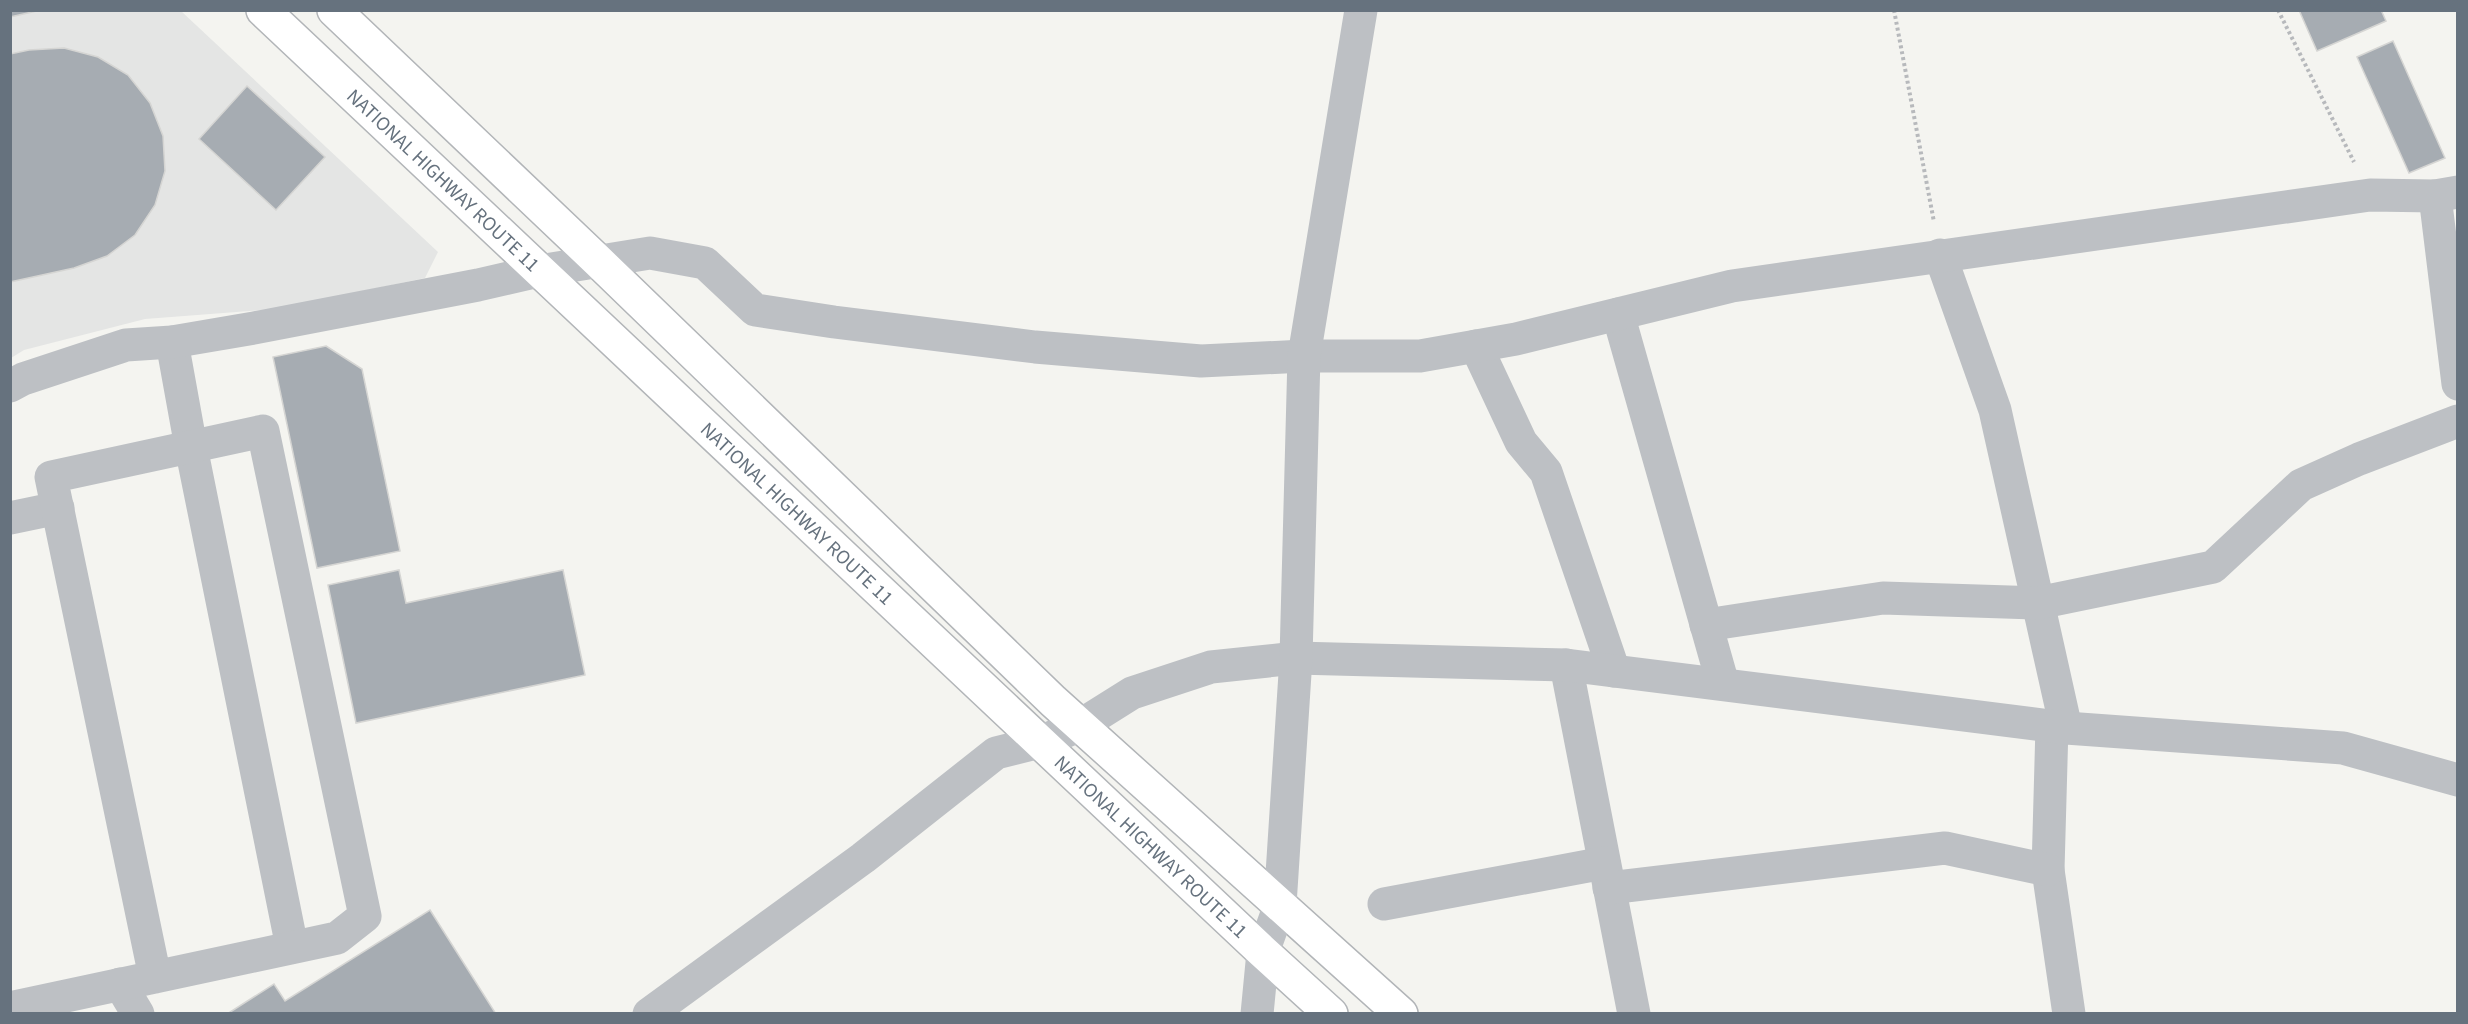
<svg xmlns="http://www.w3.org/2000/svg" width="2468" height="1024" viewBox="0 0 2468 1024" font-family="'Source Sans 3',sans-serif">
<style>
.built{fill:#e4e5e4}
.building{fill:#a6acb2;stroke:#d5d5d3;stroke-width:1.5}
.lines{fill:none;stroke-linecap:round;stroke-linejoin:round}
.highway-casing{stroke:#b2b5b8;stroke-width:36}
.path{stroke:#b7b9bc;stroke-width:4;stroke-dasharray:3 3;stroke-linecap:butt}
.street{stroke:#bdc0c4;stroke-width:33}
.highway{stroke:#fff;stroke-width:33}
.labels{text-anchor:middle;stroke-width:6;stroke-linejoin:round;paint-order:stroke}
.street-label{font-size:20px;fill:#66727e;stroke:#fff}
</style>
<rect width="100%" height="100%" fill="#f4f4f0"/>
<!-- built -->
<polygon class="built" points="11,11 181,11 438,252 425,278 277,309 145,319 24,350 11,358"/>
<!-- building -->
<g class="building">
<polygon points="10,10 41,10 10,17"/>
<polygon points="2299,10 2381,10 2386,21 2317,51"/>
<polygon points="2393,41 2445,158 2409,173 2357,57"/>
<polygon points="64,48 98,57 128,75 150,103 163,136 165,171 155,205 135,235 107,256 74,268 10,282 10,54 29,50"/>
<polygon points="247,86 325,157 276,210 199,139"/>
<polygon points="326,346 362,369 400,551 317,568 273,357"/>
<polygon points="399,570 406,603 563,570 585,675 356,723 328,585"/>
<polygon points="430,910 496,1014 227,1014 274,984 285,1001"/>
</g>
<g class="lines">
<defs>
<g id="highway">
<path id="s1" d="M263,10L1263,952L1331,1014"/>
<polyline points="334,10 598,261 1053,701 1401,1014"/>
</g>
</defs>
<!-- highway casing -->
<use href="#highway" class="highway-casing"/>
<!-- path -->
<g class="path">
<polyline points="1894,10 1934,222"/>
<polyline points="2278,10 2354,162"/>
</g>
<!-- street -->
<g class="street">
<polyline points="2435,196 2458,384"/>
<polyline points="1940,255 1995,410 2066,728"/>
<polyline points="1618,314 1723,684"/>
<polyline points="172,342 191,447 292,947"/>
<polyline points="1476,346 1521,442 1546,472 1614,671"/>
<polyline points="10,386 23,379 126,345 172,342 254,328 478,285 539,271 650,253 705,263 755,310 834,322 1035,347 1201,361 1304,356 1420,356 1516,339 1732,286 2370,195 2435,196 2458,192"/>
<polyline points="10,518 58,508"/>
<polyline points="1706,625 1883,598 2038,603 2213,567 2301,485 2359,459 2458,421"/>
<polyline points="1566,665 1634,1014"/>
<polyline points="2052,726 2048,870 2069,1014"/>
<polyline points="1609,888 1945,848 2048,870"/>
<polyline points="1384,904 1604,863"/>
<polyline points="120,984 138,1014"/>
<polyline points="10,1008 337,938 365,916 263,431 51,477 155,977"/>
<polyline points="649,1014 863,858 996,753 1040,742 1081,725 1132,693 1211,667 1296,658 1566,665 2066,728 2343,748 2458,780"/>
<polyline points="1257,1014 1263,952 1280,905 1296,658 1304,356 1361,10"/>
</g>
<!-- highway -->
<use href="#highway" class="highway"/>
</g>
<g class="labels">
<!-- street labels -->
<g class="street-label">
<text dy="7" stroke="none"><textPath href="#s1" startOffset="248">NATIONAL HIGHWAY ROUTE 11</textPath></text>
<text dy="7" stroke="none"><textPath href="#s1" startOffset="734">NATIONAL HIGHWAY ROUTE 11</textPath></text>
<text dy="7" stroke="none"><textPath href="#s1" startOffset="1220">NATIONAL HIGHWAY ROUTE 11</textPath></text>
</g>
</g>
<!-- border -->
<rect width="2468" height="1024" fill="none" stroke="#66727e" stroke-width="24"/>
</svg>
